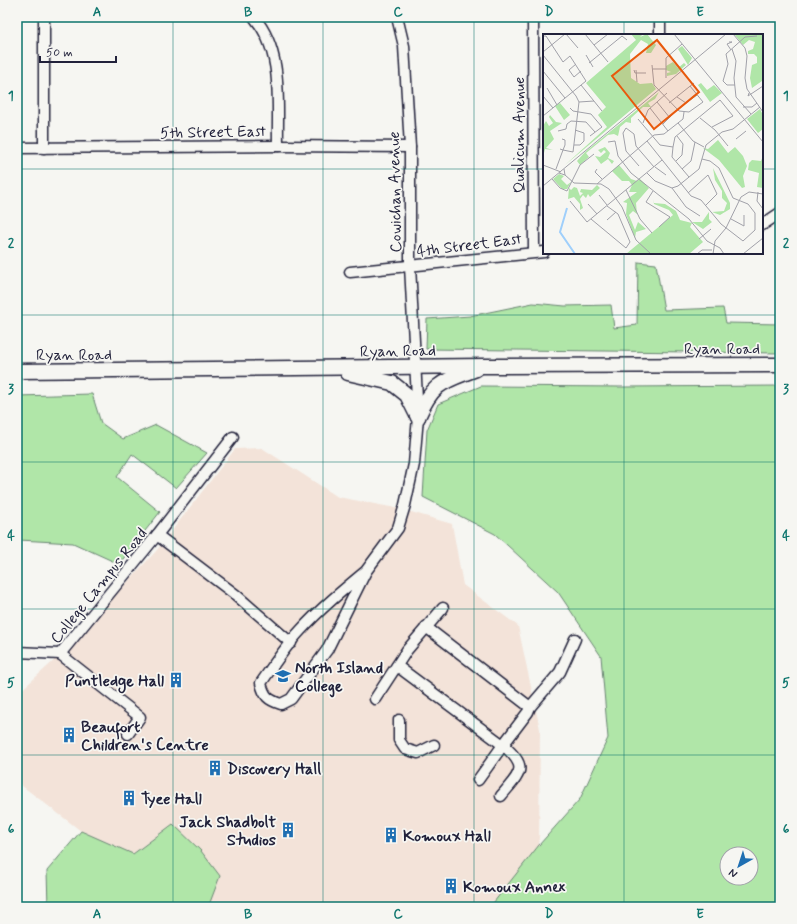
<svg xmlns="http://www.w3.org/2000/svg" width="797" height="924" viewBox="0 0 797 924" font-family="Mynerve,sans-serif">
<style>
.built{fill:#f3e3d9}
.green{fill:#b0e6a8;stroke:#698472;fill-rule:evenodd}
.lines{fill:none;stroke-linecap:round;stroke-linejoin:round}
.minor-casing{stroke:#22223b;stroke-width:13}
.secondary-casing{stroke:#22223b;stroke-width:17}
.minor{stroke:#f6f6f2;stroke-width:10}
.secondary{stroke:#f6f6f2;stroke-width:14}
.grid{fill:none;stroke:#0f766e;stroke-width:1;stroke-opacity:0.55}
.labels{text-anchor:middle;stroke-width:3.5;stroke-linejoin:round;paint-order:stroke}
.street-label{font-size:16px;fill:#22223b;stroke:#f6f6f2}
.poi-label{font-size:16px;font-weight:bold;fill:#22223b;stroke:#f6f6f2;text-anchor:start}
.inset-river{fill:none;stroke:#9fcffb;stroke-width:2}
.inset-road{fill:none;stroke:#a1a1a9;stroke-width:1}
.view{fill:#e8590c;fill-opacity:0.15;stroke:#e8590c;stroke-width:2}
.inset-edge{fill:none;stroke:#22223b;stroke-width:2}
.neatline{fill:none;stroke:#0f766e;stroke-width:1.5}
.grid-label{font-size:13px;text-anchor:middle;font-weight:bold;fill:#0f766e}
</style>
<rect width="100%" height="100%" fill="#f6f6f2"/>
<filter id="ink" filterUnits="userSpaceOnUse"><feTurbulence type="fractalNoise" baseFrequency=".025" numOctaves="2"/><feDisplacementMap in="SourceGraphic" scale="8" xChannelSelector="R" yChannelSelector="G"/><feConvolveMatrix kernelMatrix="1 2 1 2 8 2 1 2 1" color-interpolation-filters="sRGB"/></filter>
<g filter="url(#ink)">
<!-- built -->
<polygon class="built" points="262,448 338,497 401,509 452,524 463,585 518,626 540,729 539,845 490,907 206,907 209,904 220,876 201,851 173,824 133,854 81,831 17,782 17,694 57,658 157,550 235,449"/>
<!-- green -->
<g class="green">
<polygon points="638,262 656,264 664,310 723,308 726,323 780,324 780,353 426,349 427,319 470,316 533,303 565,306 611,305 614,328 637,325"/>
<path d="M481,386L624,387L780,386V907H490L539,845L580,799L608,738L601,656L558,592L495,534L423,497L427,430L438,404ZM727,854H751V878H727Z"/>
<polygon points="92,394 101,423 123,439 156,425 207,453 176,488 132,454 117,477 160,512 119,564 73,543 19,540 17,396"/>
<polygon points="173,824 201,851 220,876 209,905 206,907 48,907 47,871 81,831 133,854"/>
</g>
<g class="lines">
<defs>
<g id="minor">
<path d="M254,17C284,52 277,102 278,146"/>
<polyline points="533,17 534,252"/>
<polyline points="660,17 660,35"/>
<polyline points="17,148 278,146 410,147"/>
<polyline points="44,148 44,17"/>
<polyline points="762,225 780,213"/>
<polyline points="350,272 544,252"/>
<polyline points="157,535 236,595 291,643"/>
<path d="M366,571C343,590 320,609 300,631C285,647 273,666 261,683C264,696 268,700 281,704L291,699L327,650L366,571L398,528L405,505L414,464L418,417L410,266V147L404,46L397,17"/>
<polyline points="426,627 530,707"/>
<polyline points="17,652 60,654"/>
<polyline points="60,654 157,535 233,437"/>
<polyline points="60,654 140,717 128,734"/>
<path d="M397,666L503,745C529,768 521,772 501,796"/>
<polyline points="375,699 407,650 443,608"/>
<polyline points="399,720 399,740 405,749 418,753 434,745"/>
<polyline points="478,780 503,745 528,712 530,707 560,672 575,639"/>
</g>
<g id="secondary">
<polyline points="17,371 484,366 780,365"/>
<polyline points="348,373 392,383 407,395 418,417"/>
<path d="M418,417C433,382 443,382 476,369"/>
</g>
</defs>
<!-- minor casing -->
<use href="#minor" class="minor-casing"/>
<!-- secondary casing -->
<use href="#secondary" class="secondary-casing"/>
<!-- minor -->
<use href="#minor" class="minor"/>
<!-- secondary -->
<use href="#secondary" class="secondary"/>
</g>
</g>
<!-- grid -->
<path class="grid" d="M173,17V907M323,17V907M474,17V907M624,17V35M17,169H544M762,169H780M624,253V907M17,315H780M17,462H780M17,609H780M17,755H780"/>
<!-- icons -->
<defs>
<symbol id="university-bare" viewBox="-9 -9 18 18"><path d="M0-5L7-2L0 1L-7-2ZM-4 1L0 2.5L4 1V4Q0 6-4 4Z" fill="#1f6fb2" stroke="#f6f6f2" stroke-width="2.5" paint-order="stroke"/></symbol>
<symbol id="building-bare" viewBox="-9 -9 18 18"><path d="M-4-6H4V6H1V3H-1V6H-4ZM-2.5-4.3h1.7v1.8h-1.7ZM.8-4.3h1.7v1.8H.8ZM-2.5-1h1.7V.8h-1.7ZM.8-1h1.7V.8H.8Z" fill="#1f6fb2" stroke="#f6f6f2" stroke-width="2.5" paint-order="stroke"/></symbol>
</defs>
<g fill-rule="evenodd">
<use href="#university-bare" x="272" y="665" width="22" height="22"/>
<use href="#building-bare" x="165" y="669" width="22" height="22"/>
<use href="#building-bare" x="58" y="724" width="22" height="22"/>
<use href="#building-bare" x="204" y="757" width="22" height="22"/>
<use href="#building-bare" x="118" y="787" width="22" height="22"/>
<use href="#building-bare" x="277" y="819" width="22" height="22"/>
<use href="#building-bare" x="380" y="824" width="22" height="22"/>
<use href="#building-bare" x="440" y="875" width="22" height="22"/>
</g>
<g class="labels">
<!-- street labels -->
<g class="street-label">
<text transform="translate(213 131) rotate(-1)" y="6">5th Street East</text>
<text transform="translate(518 135) rotate(-90)" y="6">Qualicum Avenue</text>
<text transform="translate(394 192) rotate(-91)" y="6">Cowichan Avenue</text>
<text transform="translate(469 244) rotate(-7)" y="6">4th Street East</text>
<text x="722" y="354">Ryan Road</text>
<text transform="translate(398 350) rotate(-1)" y="6">Ryan Road</text>
<text x="74" y="360">Ryan Road</text>
<text transform="translate(98 585) rotate(-51)" y="6">College Campus Road</text>
</g>
<!-- poi labels -->
<g class="poi-label">
<text x="295" y="673">North Island<tspan x="295" dy="18">College</tspan></text>
<text x="164" y="686" text-anchor="end">Puntledge Hall</text>
<text x="81" y="732">Beaufort<tspan x="81" dy="18">Children's Centre</tspan></text>
<text x="227" y="774">Discovery Hall</text>
<text x="141" y="804">Tyee Hall</text>
<text x="276" y="827" text-anchor="end">Jack Shadbolt<tspan x="276" dy="18">Studios</tspan></text>
<text x="403" y="841">Komoux Hall</text>
<text x="463" y="892">Komoux Annex</text>
</g>
</g>
<!-- overview -->
<g transform="translate(543 34)">
<rect width="220" height="220" fill="#f6f6f2"/>
<path d="M88,0H100L97,3L104,0L113,11L108,19H103L105,10L98,6L87,20L88,44L97,50L109,49L113,55L22,131L64,93L55,81L63,73L43,49L93,6ZM191,0H220L219,47L209,54L207,44L209,31L214,29V23L211,20H205V17L210,15L212,8L206,6L200,11ZM139,12L149,24L145,31L135,15ZM130,28L135,34L141,29L143,31L133,40L124,42V39L128,38L123,36V32ZM152,47L155,51L158,49L164,56L171,51L179,59L167,68ZM116,58L112,65L105,69L108,73H100L88,84V89L83,88L77,93L75,102L71,100L65,101L43,119L46,123L37,131L34,127L42,118ZM17,69L27,81L21,86L12,72ZM217,75L220,81V95L215,99L204,85ZM7,81L13,88L19,89L7,97L11,105L3,114L10,116L2,115L0,123V92L3,87L6,92L10,89L6,83ZM175,106L185,119L192,113L200,122L204,132L200,142L202,153L199,154L176,126L160,114L165,115ZM62,113L67,119L65,124L71,127L69,130L65,125L58,130L52,122L57,123L63,118L61,116L58,119L55,116ZM220,122V154L214,153L216,139L205,136L206,129L209,126L218,127ZM76,131L88,145L94,147L97,145L106,154L93,169L94,180L90,177L86,181L92,196L95,188L103,195L93,198L92,204L83,180L84,169L80,168L94,158H86L89,151L86,147H79L69,137ZM170,134L187,169V175L177,181L169,178L181,177L184,169L179,164V157L172,146ZM16,140L21,142L18,145L24,151L28,148L24,155H19L10,145ZM54,151L57,154L47,163L45,160L43,164L40,161L37,165L40,174L37,176V170L31,163L25,165L26,154L28,156L31,153L34,154L37,162L40,159L37,158L38,155L49,156ZM110,165L111,169L122,170L133,177L137,186L149,189L147,193L160,208L146,220H83L130,181L126,176L111,170ZM166,178V185L169,188L160,195L149,188H159Z" fill="#b0e6a8"/>
<path class="inset-river" d="M24,174L17,198L32,220"/>
<path class="inset-road" d="M23,0L35,14M42,0L65,28M131,0L220,108M190,0L202,14L204,22L202,44L204,55L220,78M0,2H3L20,28L27,22L43,47L0,82M186,8H189L184,10L188,16M51,11L65,0M189,15L193,27L191,44L193,63L208,80M0,18L22,0M0,21L33,62L36,68L30,118L20,116L13,135M43,21L50,33M123,24L139,10M123,24V44M46,29L79,2L84,6M33,30L26,36L31,43L38,37M109,31L111,51L136,77L146,78L160,68L147,52M110,35H123M91,36L92,39H103M93,36L94,48M0,37L22,64M38,51L59,77M192,51H184L180,47L185,30L183,20L202,3L214,2M4,54L14,71M206,59L205,62L220,52M0,62L10,74M134,63L143,69L154,61M36,68L51,67M114,68L127,84M126,69L151,49M200,73H209L214,69M27,74L30,77L48,80L59,93L47,102M107,74L125,97M157,84L172,96L185,112M95,85L117,111L130,113L129,123L146,143M100,89L105,76L124,59M135,89L150,107L161,113M120,90L134,76M15,97L23,95L24,90L28,87L43,88L52,98M193,105L203,97M104,107L148,162L158,166L178,190L200,207L212,196V179L205,170L190,164L176,134L167,127L159,125M65,108L72,107L75,122L88,139L146,185L164,207L177,214L181,220M31,111H37L41,107V99L32,96M130,113L132,103L177,66L190,82L169,93M17,115L20,116L22,111V106L19,105M133,127L139,121L140,110L134,102M0,131L18,138M96,132L83,117L80,99L83,94L91,100L93,112L111,133M112,133L123,141M54,135L52,138L59,145M139,135L148,127L152,108M16,139L22,141L21,135M104,139L112,147L129,154L143,173L157,182M22,141L31,149L58,150L66,155L79,173L93,206L108,220M9,145L17,154L24,157L37,131L51,120M54,150L111,101L121,100L140,85L141,78M0,152L183,0M129,154L135,152L156,135L163,111L179,98L190,95L217,73M83,156L97,185L109,199M110,157L103,168L127,183L116,193M215,158L214,167L220,175M145,159L165,141L174,160L162,172M56,161L64,171M27,167L44,188L119,126M45,170L54,180M48,185L83,214L87,208L75,180L64,172M188,185L201,192V181M64,186L73,178M156,205L168,195M154,220L159,216H169M170,220L172,207L183,194L198,163L206,158L220,160M200,220L220,204"/>
<path class="view" d="M114,6L156,58L111,95L69,42Z"/>
<rect width="220" height="220" class="inset-edge"/>
</g>
<!-- margin -->
<rect width="797" height="924" fill="none" stroke="#f6f6f2" stroke-width="44"/>
<!-- north arrow -->
<g transform="translate(739 866) rotate(219)"><circle r="19" fill="#f6f6f2" stroke="#a1a1a9"/>
<path d="M0-3L7 15L0 10L-7 15Z" fill="#1f6fb2"/>
<text y="-6" font-size="11" font-weight="bold" text-anchor="middle" fill="#22223b">N</text>
</g>
<!-- scale -->
<path d="M40 56v6h76v-6" fill="none" stroke="#22223b" stroke-width="2"/>
<text x="46" y="56" font-size="12" fill="#22223b" stroke="#f6f6f2" stroke-width="3" paint-order="stroke">50 m</text>
<rect x="22" y="22" width="753" height="880" class="neatline"/>
<g class="grid-label">
<text x="97" y="16">A</text>
<text x="248" y="16">B</text>
<text x="398" y="16">C</text>
<text x="549" y="16">D</text>
<text x="700" y="16">E</text>
<text x="11" y="100">1</text>
<text x="786" y="100">1</text>
<text x="11" y="247">2</text>
<text x="786" y="247">2</text>
<text x="11" y="393">3</text>
<text x="786" y="393">3</text>
<text x="11" y="540">4</text>
<text x="786" y="540">4</text>
<text x="11" y="687">5</text>
<text x="786" y="687">5</text>
<text x="11" y="833">6</text>
<text x="786" y="833">6</text>
<text x="97" y="918">A</text>
<text x="248" y="918">B</text>
<text x="398" y="918">C</text>
<text x="549" y="918">D</text>
<text x="700" y="918">E</text>
</g>
</svg>
